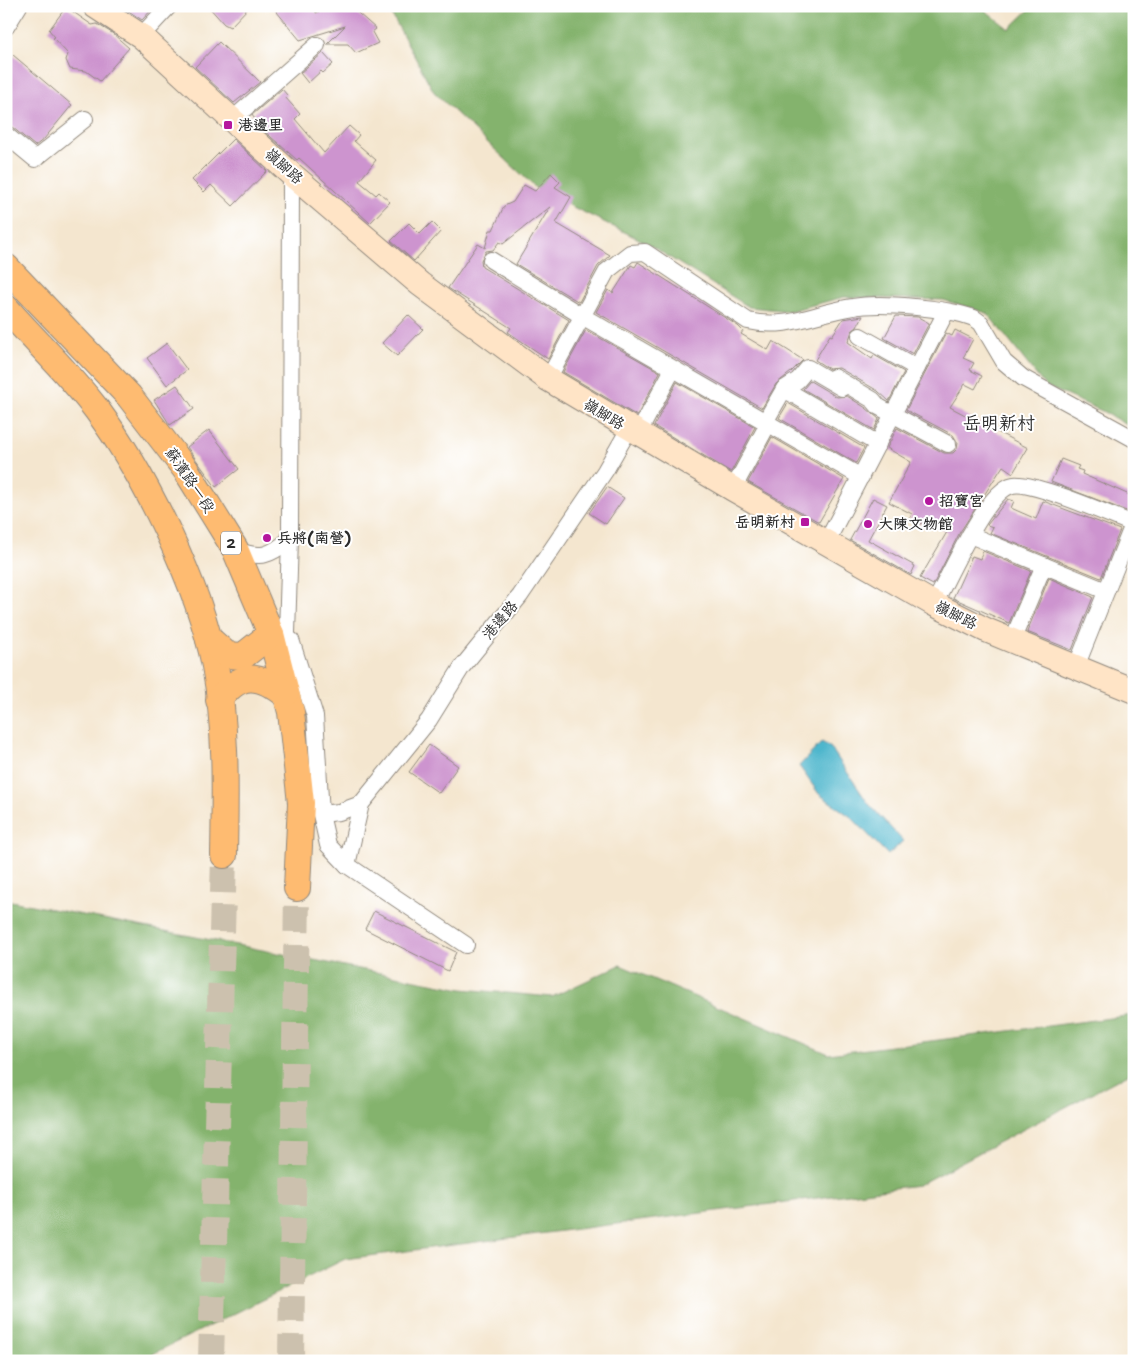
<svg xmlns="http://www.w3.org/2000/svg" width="1140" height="1367" viewBox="0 0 1140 1367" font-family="'Shantell Sans','LXGW WenKai TC',sans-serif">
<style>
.forest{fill:#84b36d;stroke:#586f4c}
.water{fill:#4eb6cc;stroke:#3c707c}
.building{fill:#cd94cf}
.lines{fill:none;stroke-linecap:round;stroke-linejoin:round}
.primary-tunnel{stroke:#ccc1ae;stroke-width:26;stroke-dasharray:26 13;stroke-linecap:butt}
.street-casing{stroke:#90887d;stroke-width:18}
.secondary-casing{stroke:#90887d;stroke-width:26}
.primary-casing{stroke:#90887d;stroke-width:28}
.street{stroke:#fff;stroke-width:16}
.secondary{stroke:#ffe4c6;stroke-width:24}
.primary{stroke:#febb71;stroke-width:26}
.poi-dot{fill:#b5179e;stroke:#fff;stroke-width:2}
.labels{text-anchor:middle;stroke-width:4;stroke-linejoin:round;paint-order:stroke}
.shield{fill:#fff;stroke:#6b6b6b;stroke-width:1}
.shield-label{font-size:14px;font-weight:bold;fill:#2b2b2b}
.poi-label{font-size:15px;font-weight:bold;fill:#2b2b2b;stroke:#fff;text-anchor:start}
.street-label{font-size:15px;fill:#2b2b2b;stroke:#fff}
.quarter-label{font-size:18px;fill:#2b2b2b;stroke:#fff}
</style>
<rect width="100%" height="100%" fill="#fff"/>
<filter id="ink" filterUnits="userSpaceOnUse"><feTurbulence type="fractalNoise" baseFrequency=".02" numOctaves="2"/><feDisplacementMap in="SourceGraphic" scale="10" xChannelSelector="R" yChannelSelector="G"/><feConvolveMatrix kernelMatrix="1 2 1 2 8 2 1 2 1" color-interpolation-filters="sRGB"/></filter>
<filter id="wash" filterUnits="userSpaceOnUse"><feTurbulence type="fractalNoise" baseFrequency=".0096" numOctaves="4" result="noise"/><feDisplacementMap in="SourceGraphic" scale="20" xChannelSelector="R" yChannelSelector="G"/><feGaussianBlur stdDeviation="1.12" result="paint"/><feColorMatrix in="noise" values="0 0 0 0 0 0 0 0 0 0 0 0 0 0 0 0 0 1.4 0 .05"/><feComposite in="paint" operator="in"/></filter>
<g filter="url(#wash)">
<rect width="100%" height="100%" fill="#f4e6cf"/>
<!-- forest -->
<g class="forest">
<polygon points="387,6 980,6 1009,29 1033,6 1134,6 1134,429 1102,411 1045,386 987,313 943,300 844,297 790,311 749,307 645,242 538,190 434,92"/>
<polygon points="6,900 462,989 552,997 620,965 829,1054 1134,1015 1134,1071 918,1185 345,1259 138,1361 6,1361"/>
</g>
<!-- water -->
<polygon class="water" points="822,742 831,748 868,803 903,841 888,855 851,817 819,794 799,766"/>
<g id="blocks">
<!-- building -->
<g class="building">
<polygon points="121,6 155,6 142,20"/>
<polygon points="208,6 250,6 230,27 224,24"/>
<polygon points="272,6 315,6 316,13 330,6 350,6 376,29 372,32 378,43 356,53 348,44 327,44 345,26 300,40"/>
<polygon points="66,7 92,25 97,24 112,33 129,48 100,81 86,71 70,69 66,60 68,54 53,38 55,37 49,30"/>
<polygon points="219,42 260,82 234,103 195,67"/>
<polygon points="6,49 72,105 44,139 35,146 12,127 6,125"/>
<polygon points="323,53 333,64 323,73 321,71 308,83 300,73"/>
<polygon points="282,89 287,95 285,97 300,114 295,119 324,153 349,126 359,135 354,141 376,160 359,181 376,195 379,192 390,202 370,223 299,158 297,160 262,129 252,115"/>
<polygon points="233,139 267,171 233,206 211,185 204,192 192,180"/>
<polygon points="551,173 560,182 555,187 571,197 556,223 610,255 598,266 579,302 516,264 550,207 503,244 499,242 493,250 486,251 481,260 482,267 569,320 548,359 508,332 511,328 448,288 478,244 485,248 490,230 493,230 504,206 513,202 524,185 535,191"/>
<polygon points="432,222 441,231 414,261 391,241 409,223 420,234"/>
<polygon points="638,262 738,326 743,331 741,334 768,350 773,341 803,360 791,372 776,384 762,408 596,312 608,290 613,293 631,265 635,267"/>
<polygon points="408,315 423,329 397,356 382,343"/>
<polygon points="863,316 857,327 852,331 848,342 872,359 874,355 904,372 889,401 878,391 839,368 829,369 815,360 830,335 832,336 843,319"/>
<polygon points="896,316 918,317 929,323 913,354 884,338"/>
<polygon points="586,330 660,372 637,416 563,372"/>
<polygon points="955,330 973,339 963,358 974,363 970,370 982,376 975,389 965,384 950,407 1028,448 1013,473 1003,466 960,532 933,585 920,578 947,532 923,520 921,524 910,518 912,514 889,502 911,462 887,448 897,428 944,453 953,453 957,449 958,443 953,435 906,410 946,333 952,336"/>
<polygon points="167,343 187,370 167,385 147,358"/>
<polygon points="810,381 837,397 847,396 866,408 879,419 874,430 803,389"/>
<polygon points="677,382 755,427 731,472 654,426"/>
<polygon points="177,385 194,409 170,425 154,400"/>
<polygon points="788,403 864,448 856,463 779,418"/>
<polygon points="209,430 239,469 216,487 187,447"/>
<polygon points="772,437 844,479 819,522 748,482"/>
<polygon points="1061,459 1079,466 1077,469 1083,471 1082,474 1134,497 1129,512 1051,482"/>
<polygon points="607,487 624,498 606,524 589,513"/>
<polygon points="873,498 887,505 868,540 915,566 911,575 850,540"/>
<polygon points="1008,499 1014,501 1011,508 1036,519 1043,501 1120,530 1101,578 990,533 993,527 987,525"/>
<polygon points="983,551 1031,571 1009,623 953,598 972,556 980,559"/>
<polygon points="1049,578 1093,597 1072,650 1027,632"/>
<polygon points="429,745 458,766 439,793 409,772"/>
<polygon points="374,911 456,952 448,971 365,929"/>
</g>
</g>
</g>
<g filter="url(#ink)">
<use href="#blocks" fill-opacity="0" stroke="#90887d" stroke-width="1"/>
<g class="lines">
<!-- primary-tunnel -->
<g class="primary-tunnel">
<polyline points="211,1361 224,855"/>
<polyline points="291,1361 297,888"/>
</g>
<defs>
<g id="street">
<polyline points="6,27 19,6"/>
<polyline points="141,36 169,6"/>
<polyline points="233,119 317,45"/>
<polyline points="6,135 35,159 85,119"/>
<polyline points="491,260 582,316 861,477"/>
<polyline points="860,336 917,368"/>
<polyline points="834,377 873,400 879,407 948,444"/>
<path d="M548,379L607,271L630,253L645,252L748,321C789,330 813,313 853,307C881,302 947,308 974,318L981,323L1004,362L1023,378L1134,439"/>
<polyline points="784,389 798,380 808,368 842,388"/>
<polyline points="765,422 784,389 878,444"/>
<polyline points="638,434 673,369"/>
<polyline points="733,489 768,424"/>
<polyline points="970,535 1106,591"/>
<polyline points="826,543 946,312"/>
<path d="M235,549C260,560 270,556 290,539"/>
<path d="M934,604C948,579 986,490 1013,485C1031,481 1111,515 1133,524"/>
<polyline points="291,640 315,716 321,814 328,845 347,865 466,945"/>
<polyline points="1012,641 1044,565"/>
<polyline points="286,664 290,539 291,174"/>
<polyline points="1076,667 1134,522"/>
<polyline points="321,814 339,812 361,804"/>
<polyline points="347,865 361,804 429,720 462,667 520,596 605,471 629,429"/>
</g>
<polyline id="secondary" points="95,6 141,36 291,174 420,284 548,379 733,489 934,604 986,630 1134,691"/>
<g id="primary">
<polyline points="6,267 129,396 186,470 235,549 271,634 291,712 301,803 297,888"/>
<path d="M6,308C36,342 70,374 97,410C145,475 200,587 215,666C227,728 225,793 224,855"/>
<polyline points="209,639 227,655 243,656 271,634"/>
<path d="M219,700C240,671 259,674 285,694"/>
</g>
</defs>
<!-- street casing -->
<use href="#street" class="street-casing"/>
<!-- secondary casing -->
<use href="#secondary" class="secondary-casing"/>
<!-- primary casing -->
<use href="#primary" class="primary-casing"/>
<!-- street -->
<use href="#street" class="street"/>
<!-- secondary -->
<use href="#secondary" class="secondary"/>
<!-- primary -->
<use href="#primary" class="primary"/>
</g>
</g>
<!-- markers -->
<g class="poi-dot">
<rect x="223" y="120" width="10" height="10" rx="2.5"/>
<circle cx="929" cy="501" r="5"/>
<rect x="800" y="517" width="10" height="10" rx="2.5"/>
<circle cx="868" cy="524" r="5"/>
<circle cx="267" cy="538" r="5"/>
</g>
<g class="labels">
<!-- shield labels -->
<rect class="shield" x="221" y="531.5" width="20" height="23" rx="4"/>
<g class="shield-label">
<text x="231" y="548">2</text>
</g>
<!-- poi labels -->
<g class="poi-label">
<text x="238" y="130">港邊里</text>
<text x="939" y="506">招寶宮</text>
<text x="795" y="527" text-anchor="end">岳明新村</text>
<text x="878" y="529">大陳文物館</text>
<text x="277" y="543">兵將(南營)</text>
</g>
<!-- street labels -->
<g class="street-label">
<text transform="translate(284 166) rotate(42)" y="5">嶺腳路</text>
<text transform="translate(604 414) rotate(31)" y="5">嶺腳路</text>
<text transform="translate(190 480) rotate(56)" y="5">蘇濱路一段</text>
<text transform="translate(956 615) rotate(27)" y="5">嶺腳路</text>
<text transform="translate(500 620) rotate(-50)" y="5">港邊路</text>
</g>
<!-- quarter labels -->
<g class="quarter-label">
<text x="999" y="429">岳明新村</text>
</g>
</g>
<!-- margin -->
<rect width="1140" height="1367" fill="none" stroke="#fff" stroke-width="25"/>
</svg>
